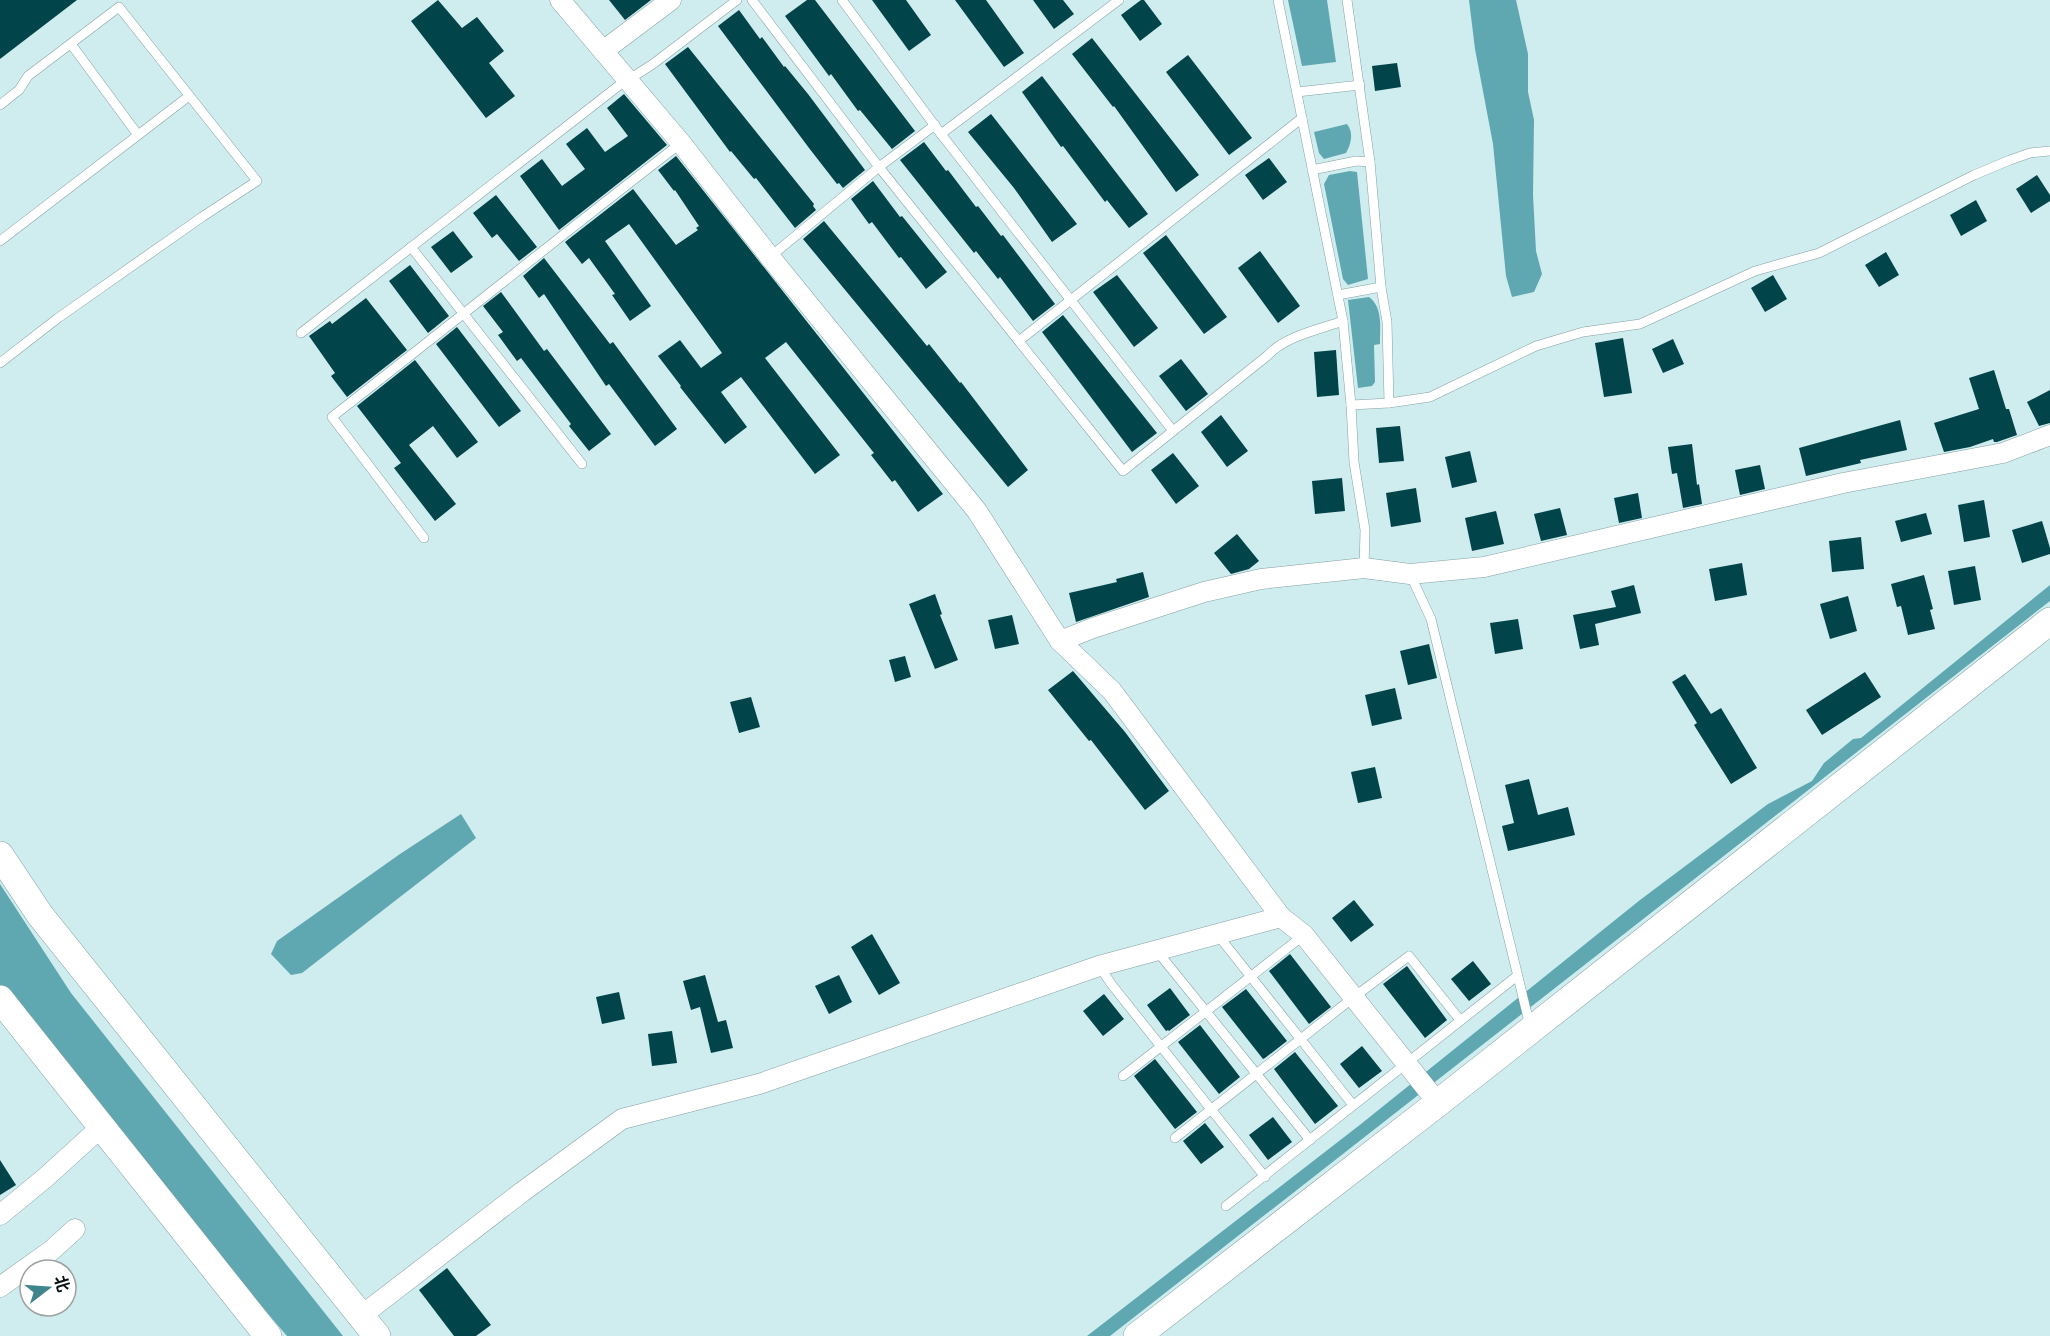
<svg xmlns="http://www.w3.org/2000/svg" width="2050" height="1336" viewBox="0 0 2050 1336" font-family="Inter,'Noto Sans SC',sans-serif">
<style>
.water{fill:#5fa8b1}
.building{fill:#01444a}
.lines{fill:none;stroke-linecap:round;stroke-linejoin:round}
.lane-casing{stroke:#85a0a3;stroke-width:10}
.street-casing{stroke:#85a0a3;stroke-width:21}
.secondary-casing{stroke:#85a0a3;stroke-width:28}
.lane{stroke:#fff;stroke-width:9}
.street{stroke:#fff;stroke-width:20}
.secondary{stroke:#fff;stroke-width:27}
</style>
<rect width="100%" height="100%" fill="#cfecef"/>
<!-- water -->
<g class="water">
<polygon points="1288,0 1327,0 1336,62 1302,66"/>
<polygon points="1469,0 1516,0 1528,54 1528,92 1534,120 1533,195 1536,251 1542,274 1534,292 1512,297 1506,276 1493,144 1475,49"/>
<path d="M1347,124C1354,133 1351,144 1346,153L1324,159L1319,153L1314,132Z"/>
<polygon points="1350,171 1357,172 1368,279 1348,285 1343,279 1324,184 1329,175"/>
<path d="M1369,297C1383,307 1380,328 1380,344L1374,345L1375,382L1372,386L1358,388L1348,300Z"/>
<polygon points="2050,585 2050,601 1110,1336 1087,1336 1361,1124 1640,900 1768,804 1812,781 1824,763 1853,739 1861,738"/>
<polygon points="461,814 476,838 302,973 291,975 271,954 277,941 400,854"/>
<polygon points="0,884 71,993 343,1336 287,1336 213,1249 0,985"/>
</g>
<!-- building -->
<g class="building">
<polygon points="0,0 77,0 0,59"/>
<polygon points="438,0 462,28 477,17 504,51 489,63 515,96 486,118 411,21"/>
<polygon points="609,0 651,0 625,20"/>
<polygon points="807,0 815,0 915,131 892,149 860,110 858,111 831,74 829,76 785,16"/>
<polygon points="872,0 906,0 931,35 909,51"/>
<polygon points="955,0 986,0 1024,53 1004,67"/>
<polygon points="1033,0 1063,0 1074,14 1054,29"/>
<polygon points="1141,0 1144,0 1162,24 1140,41 1121,15"/>
<polygon points="739,10 760,39 762,37 784,67 785,66 808,94 865,170 843,188 839,183 837,184 809,148 718,26"/>
<polygon points="1092,38 1199,175 1176,192 1114,106 1113,107 1072,54"/>
<polygon points="688,47 814,204 813,206 816,210 795,228 756,178 754,179 731,151 730,152 665,64"/>
<polygon points="1188,55 1252,138 1229,155 1166,72"/>
<polygon points="1397,63 1401,87 1375,91 1372,66"/>
<polygon points="1042,76 1148,214 1129,228 1107,200 1105,202 1063,146 1061,147 1022,92"/>
<polygon points="624,94 667,145 559,230 520,176 542,159 562,186 585,169 566,144 587,128 605,152 628,136 607,108"/>
<polygon points="991,114 1077,224 1052,242 1014,188 968,132"/>
<polygon points="924,142 946,171 948,170 976,207 978,206 1001,236 1003,235 1055,304 1033,321 1000,277 998,279 976,251 974,253 900,160"/>
<polygon points="676,156 943,494 918,512 895,480 892,482 871,455 874,453 786,342 765,358 840,455 815,474 741,377 721,392 747,427 725,444 680,387 681,386 658,356 680,340 701,368 722,353 629,224 605,241 651,306 630,321 612,295 615,294 589,258 582,264 565,242 633,189 676,245 698,230 696,228 699,226 675,190 674,191 658,170"/>
<polygon points="1269,158 1287,182 1263,200 1245,175"/>
<polygon points="2037,175 2050,195 2050,201 2031,213 2016,189"/>
<polygon points="873,181 900,217 902,216 947,272 926,289 901,257 899,258 872,222 869,224 851,199"/>
<polygon points="496,195 537,247 519,261 497,234 492,238 473,213"/>
<polygon points="1976,200 1987,221 1961,236 1950,215"/>
<polygon points="824,221 927,346 929,344 960,383 961,382 1028,470 1008,487 803,239"/>
<polygon points="453,231 473,257 451,273 431,247"/>
<polygon points="1166,235 1227,317 1204,334 1143,253"/>
<polygon points="1260,251 1300,306 1278,323 1238,268"/>
<polygon points="1886,252 1899,275 1879,287 1865,265"/>
<polygon points="544,258 610,344 613,342 677,429 655,446 609,384 606,386 544,294 539,298 523,276"/>
<polygon points="410,265 449,316 428,333 389,281"/>
<polygon points="1117,275 1158,328 1134,347 1093,292"/>
<polygon points="1773,275 1787,299 1765,312 1751,288"/>
<polygon points="501,292 544,351 547,349 611,434 589,451 569,426 571,424 521,358 517,361 498,335 503,332 483,306"/>
<polygon points="366,298 407,350 347,397 331,376 335,373 309,336 330,321 332,324"/>
<polygon points="1063,315 1157,433 1132,452 1042,332"/>
<polygon points="457,327 521,411 499,427 436,344"/>
<polygon points="1623,338 1632,393 1604,397 1595,343"/>
<polygon points="1673,339 1684,364 1663,373 1652,349"/>
<polygon points="1336,350 1339,395 1317,397 1314,352"/>
<polygon points="1181,359 1208,394 1186,411 1159,376"/>
<polygon points="415,360 478,442 457,458 433,426 409,445 456,504 435,521 394,468 401,463 357,406"/>
<polygon points="1994,370 2006,409 2009,409 2017,435 1997,442 1994,442 1993,439 1970,447 1944,452 1934,423 1979,409 1969,378"/>
<polygon points="2050,390 2050,423 2039,426 2027,402"/>
<polygon points="1221,415 1248,451 1227,467 1201,432"/>
<polygon points="1900,420 1907,450 1860,460 1861,463 1806,476 1799,448"/>
<polygon points="1400,426 1404,461 1379,463 1376,428"/>
<polygon points="1692,444 1697,485 1699,484 1702,504 1683,508 1677,473 1672,474 1668,447"/>
<polygon points="1470,451 1477,482 1452,488 1445,457"/>
<polygon points="1173,453 1199,486 1176,504 1151,470"/>
<polygon points="1760,465 1765,489 1740,495 1735,470"/>
<polygon points="1342,478 1345,511 1315,514 1312,481"/>
<polygon points="1416,488 1421,522 1391,527 1386,493"/>
<polygon points="1638,493 1642,518 1619,523 1614,498"/>
<polygon points="1984,500 1990,537 1964,542 1958,505"/>
<polygon points="1560,508 1567,535 1541,541 1534,514"/>
<polygon points="1496,511 1504,544 1472,551 1465,518"/>
<polygon points="1926,513 1932,534 1901,542 1895,521"/>
<polygon points="2042,521 2050,548 2050,554 2022,563 2012,530"/>
<polygon points="1237,534 1259,561 1249,569 1231,574 1214,553"/>
<polygon points="1861,537 1864,569 1832,572 1829,541"/>
<polygon points="1742,563 1747,595 1715,601 1709,569"/>
<polygon points="1975,566 1981,600 1954,605 1948,571"/>
<polygon points="1143,572 1149,597 1076,622 1069,593 1117,582 1116,579"/>
<polygon points="1924,575 1933,609 1930,610 1935,629 1908,635 1901,606 1897,607 1891,584"/>
<polygon points="1634,585 1641,613 1595,624 1599,645 1580,649 1573,615 1616,607 1611,591"/>
<polygon points="935,594 942,614 940,615 958,660 935,669 909,604"/>
<polygon points="1848,596 1857,631 1830,639 1820,604"/>
<polygon points="1012,615 1019,644 995,649 988,620"/>
<polygon points="1518,619 1523,649 1495,654 1490,623"/>
<polygon points="1429,644 1437,678 1408,685 1400,651"/>
<polygon points="905,656 911,677 895,682 889,660"/>
<polygon points="1073,671 1125,732 1169,791 1145,810 1091,740 1089,741 1048,690"/>
<polygon points="1865,672 1881,697 1822,735 1806,710"/>
<polygon points="1685,674 1711,714 1721,708 1757,768 1731,784 1694,725 1697,723 1672,682"/>
<polygon points="1395,688 1402,719 1372,726 1365,695"/>
<polygon points="751,697 760,727 739,733 730,702"/>
<polygon points="1375,767 1382,798 1358,803 1351,772"/>
<polygon points="1529,779 1538,815 1568,807 1575,835 1508,851 1502,826 1514,823 1505,785"/>
<polygon points="1354,900 1374,925 1351,942 1332,918"/>
<polygon points="872,934 900,983 879,995 851,947"/>
<polygon points="1290,954 1331,1007 1309,1024 1269,971"/>
<polygon points="1473,961 1491,984 1469,1001 1451,979"/>
<polygon points="1407,966 1447,1020 1425,1038 1383,984"/>
<polygon points="705,975 718,1022 726,1020 733,1048 711,1053 700,1007 691,1010 683,981"/>
<polygon points="839,975 852,1002 829,1014 815,986"/>
<polygon points="1170,988 1190,1015 1169,1031 1168,1030 1166,1031 1147,1005"/>
<polygon points="1246,989 1287,1041 1265,1058 1263,1059 1222,1007"/>
<polygon points="619,992 625,1019 602,1024 596,997"/>
<polygon points="1104,994 1124,1019 1103,1036 1083,1011"/>
<polygon points="1200,1025 1240,1077 1219,1094 1178,1042"/>
<polygon points="672,1031 677,1063 652,1066 648,1034"/>
<polygon points="1362,1046 1382,1071 1359,1088 1340,1064"/>
<polygon points="1295,1052 1338,1106 1315,1124 1274,1069"/>
<polygon points="1155,1059 1197,1112 1175,1129 1134,1076"/>
<polygon points="1273,1117 1292,1142 1268,1160 1249,1135"/>
<polygon points="1205,1123 1224,1147 1201,1164 1183,1141"/>
<polygon points="0,1160 16,1185 0,1195"/>
<polygon points="447,1268 491,1325 476,1336 454,1336 419,1290"/>
</g>
<g class="lines">
<defs>
<g id="lane">
<path d="M752,0L879,167L1123,471L1267,356C1285,336 1318,330 1343,321"/>
<polyline points="842,0 941,134 1173,431"/>
<polyline points="1278,0 1343,321 1351,405 1354,462 1365,530 1364,568"/>
<polyline points="1347,0 1370,162 1381,287 1387,322 1389,403"/>
<polyline points="71,44 138,135"/>
<polyline points="1297,92 1360,85"/>
<polyline points="0,105 19,90 28,76 119,7 257,181 202,217 58,318 0,363"/>
<polyline points="941,134 1119,0"/>
<polyline points="1312,170 1356,161 1370,162"/>
<polyline points="0,241 189,96"/>
<polyline points="411,247 582,464"/>
<polyline points="770,257 879,167 935,125"/>
<polyline points="1338,295 1381,287"/>
<polyline points="301,333 617,87 653,64 737,0"/>
<polyline points="1020,340 1302,118"/>
<polyline points="1351,405 1389,403 1430,397 1536,346 1583,332 1640,324 1755,271 1819,253 1974,175 2010,160 2030,153 2050,151"/>
<path d="M424,538L332,417C449,326 564,233 681,143"/>
<polyline points="1410,574 1431,619 1530,1026"/>
<polyline points="1217,934 1353,1105"/>
<polyline points="1157,951 1310,1140"/>
<polyline points="1099,966 1112,985 1265,1177"/>
<polyline points="1123,1076 1304,935"/>
<polyline points="1175,1138 1354,997 1409,956 1460,1020"/>
<polyline points="1226,1206 1517,976"/>
</g>
<g id="street">
<polyline points="560,0 681,143 770,257 977,511 1060,641 1112,691 1281,917 1304,935 1438,1103"/>
<polyline points="603,51 671,0"/>
<polyline points="1060,641 1093,628 1204,592 1261,579 1364,568 1410,574 1484,567 1843,483 2003,453 2050,435"/>
<polyline points="0,1215 45,1178 99,1129 99,1123"/>
<polyline points="0,1287 52,1250 75,1229"/>
<polyline points="361,1316 522,1192 622,1119 759,1084 1099,966 1281,917"/>
</g>
<g id="secondary">
<polyline points="0,855 40,915 377,1336"/>
<polyline points="0,999 268,1336"/>
<polyline points="1137,1336 1438,1103 2050,621"/>
</g>
</defs>
<!-- lane casing -->
<use href="#lane" class="lane-casing"/>
<!-- street casing -->
<use href="#street" class="street-casing"/>
<!-- secondary casing -->
<use href="#secondary" class="secondary-casing"/>
<!-- lane -->
<use href="#lane" class="lane"/>
<!-- street -->
<use href="#street" class="street"/>
<!-- secondary -->
<use href="#secondary" class="secondary"/>
</g>
<!-- north arrow -->
<g transform="translate(48 1288) rotate(73)"><circle r="28" fill="#ffffff" stroke="#9da1a1" stroke-width="1.5"/>
<path d="M0-4.5L10 22L0 15L-10 22Z" fill="#3e858d"/>
<text y="-9" font-size="16" font-weight="bold" text-anchor="middle" fill="#091314">北</text>
</g>
</svg>
